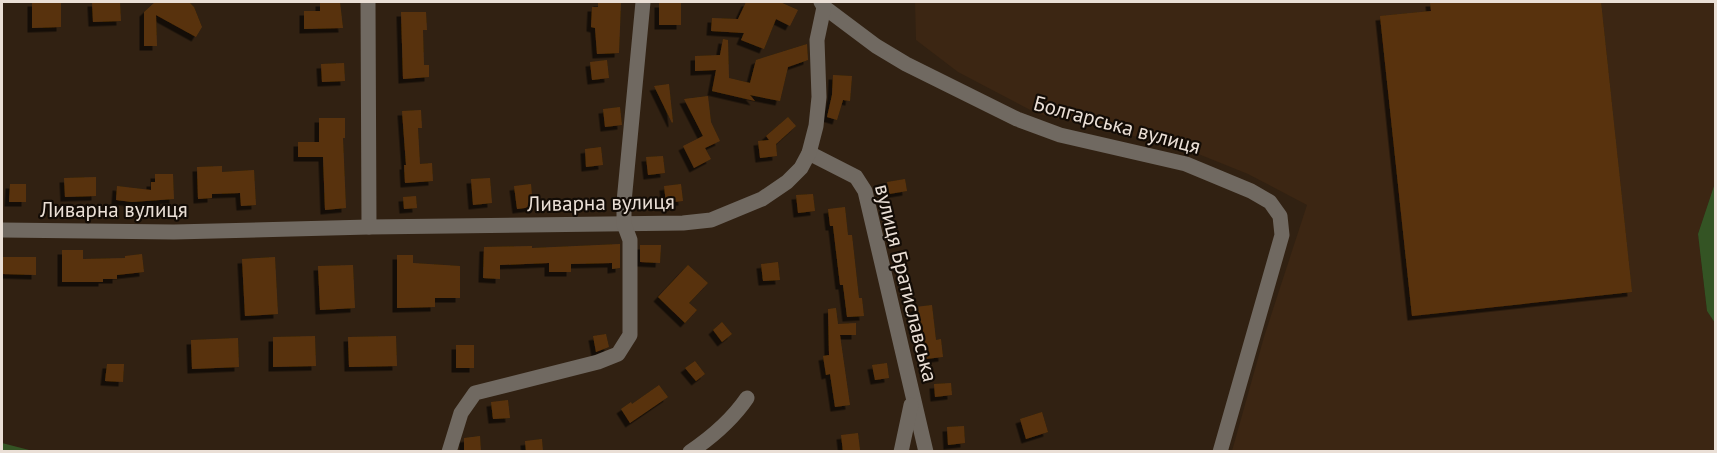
<svg xmlns="http://www.w3.org/2000/svg" width="1717" height="453" viewBox="0 0 1717 453" font-family="'PT Sans',sans-serif">
<style>
.built{fill:#3c2613}
.green{fill:#345424}
.building{fill:#58330b;filter:url(#shadow)}
.lines{fill:none;stroke-linecap:round;stroke-linejoin:round}
.minor{stroke:#706961;stroke-width:15}
.labels{text-anchor:middle;stroke-width:4.5;stroke-linejoin:round;paint-order:stroke}
.street-label{font-size:21px;fill:#eadfd6;stroke:#130c06}
</style>
<defs>
<filter id="shadow"><feDropShadow dx="-4.5" dy="4.5" stdDeviation="0" flood-color="#0009"/></filter>
</defs>
<rect width="100%" height="100%" fill="#312112"/>
<!-- built -->
<polygon class="built" points="915,2 1715,2 1715,183 1698,234 1707,311 1715,323 1715,451 1232,451 1264,337 1307,205 1248,174 1181,147 1038,114 958,72 916,40"/>
<!-- green -->
<g class="green">
<polygon points="1715,183 1716,323 1715,323 1707,311 1698,234"/>
<polygon points="2,443 33,451 2,451"/>
</g>
<!-- building -->
<g class="building">
<polygon points="32,2 61,2 61,27 32,28"/>
<polygon points="92,2 120,2 121,21 93,22"/>
<polygon points="155,2 189,2 194,7 202,27 196,37 156,15 157,46 144,46 144,12"/>
<polygon points="320,2 340,2 343,28 304,29 304,11 320,11"/>
<polygon points="598,2 621,2 619,53 597,54 595,28 591,27 592,7 598,7"/>
<polygon points="746,2 780,2 798,10 790,26 776,19 764,49 741,40 744,33 711,31 712,18 738,19"/>
<polygon points="1430,2 1601,2 1632,292 1412,316 1380,16 1431,11"/>
<rect x="659" y="3" width="22" height="22"/>
<polygon points="401,12 426,12 427,30 423,30 424,65 429,65 429,77 403,79"/>
<polygon points="723,39 728,40 729,78 750,83 756,60 807,44 808,60 788,67 780,101 750,95 755,101 712,91 716,70 695,71 695,56 720,55"/>
<polygon points="607,60 609,78 592,80 590,62"/>
<polygon points="344,63 345,81 322,82 321,64"/>
<polygon points="833,75 852,76 850,101 843,100 837,120 827,117 832,95"/>
<polygon points="669,84 673,122 672,123 654,86"/>
<polygon points="708,96 711,122 720,141 705,148 711,159 694,168 683,146 703,136 684,99"/>
<polygon points="620,107 622,125 605,127 603,109"/>
<polygon points="421,110 422,128 418,128 420,164 432,163 433,181 405,183 404,165 406,165 402,111"/>
<polygon points="788,117 796,126 776,144 777,156 760,158 758,141 769,140 766,136"/>
<polygon points="319,118 345,118 345,138 343,138 346,208 325,210 323,157 298,157 298,142 319,142"/>
<polygon points="601,147 603,165 586,167 585,149"/>
<polygon points="663,156 665,173 648,175 646,157"/>
<polygon points="222,166 222,172 254,170 256,205 241,206 240,193 212,194 212,198 198,199 197,167"/>
<polygon points="155,174 173,174 174,199 132,202 116,200 117,186 151,190 151,182 155,182"/>
<polygon points="96,177 96,196 65,197 64,178"/>
<polygon points="490,178 492,203 473,205 471,179"/>
<polygon points="905,179 907,191 889,194 887,182"/>
<polygon points="10,184 26,184 26,202 9,202"/>
<polygon points="531,184 533,207 517,209 514,186"/>
<polygon points="681,184 683,201 666,203 664,186"/>
<polygon points="813,194 815,211 798,213 796,195"/>
<polygon points="416,196 417,208 404,209 403,197"/>
<polygon points="845,207 848,235 852,235 859,298 862,298 864,316 847,317 843,285 840,285 833,226 830,226 828,209"/>
<polygon points="620,244 620,268 612,269 612,263 571,264 571,272 549,272 549,263 500,265 500,279 483,278 484,247 532,246 532,248"/>
<polygon points="640,245 661,245 660,263 640,262"/>
<polygon points="62,250 83,250 83,259 125,258 125,256 142,254 144,272 117,275 117,279 103,279 103,282 62,282"/>
<polygon points="397,255 413,255 413,263 460,266 460,298 435,298 435,307 397,308"/>
<polygon points="2,257 36,257 36,275 2,274"/>
<polygon points="275,257 278,314 245,316 242,259"/>
<polygon points="778,262 780,280 763,281 761,264"/>
<polygon points="353,265 355,308 320,310 318,266"/>
<polygon points="688,265 708,283 689,303 697,310 685,323 658,297"/>
<polygon points="932,305 936,340 941,339 943,357 926,359 922,324 917,324 915,307"/>
<polygon points="836,308 838,324 856,323 856,335 840,335 850,405 835,407 830,374 826,375 823,356 829,355 828,309"/>
<polygon points="722,322 732,334 722,342 713,330"/>
<polygon points="606,334 609,347 596,352 593,336"/>
<polygon points="315,336 316,366 273,367 273,337"/>
<polygon points="396,336 397,366 349,367 348,337"/>
<polygon points="238,338 239,367 192,369 191,340"/>
<rect x="456" y="345" width="18" height="23"/>
<polygon points="695,361 705,374 696,381 685,368"/>
<polygon points="887,363 889,378 875,380 872,365"/>
<polygon points="107,364 124,364 123,382 105,381"/>
<polygon points="951,383 952,395 935,397 934,384"/>
<polygon points="659,385 668,397 630,423 621,409 631,402 632,404"/>
<polygon points="508,400 510,418 493,419 491,402"/>
<polygon points="1042,412 1048,432 1026,439 1020,419"/>
<polygon points="964,426 965,443 948,445 947,427"/>
<polygon points="858,433 860,450 843,452 841,435"/>
<polygon points="480,436 481,452 464,452 464,438"/>
<polygon points="542,439 543,452 526,452 525,441"/>
</g>
<g class="lines">
<!-- minor -->
<g class="minor">
<polyline points="368,2 369,227"/>
<polyline points="821,2 824,7 876,46 906,64 1017,119 1060,135 1186,164 1251,191 1270,202 1280,216 1282,235 1220,452"/>
<polyline points="809,153 856,177 865,191 926,452"/>
<polyline points="2,230 174,232 369,227 683,223 711,220 762,199 787,182 801,168 809,153 816,126 819,97 817,40 824,7"/>
<polyline points="449,452 461,413 475,393 598,362 618,354 630,335 630,240 624,224 624,202 643,2"/>
<path d="M690,452C712,437 732,420 747,398"/>
<polyline points="901,452 911,405"/>
</g>
</g>
<g class="labels">
<!-- street labels -->
<g class="street-label">
<text transform="translate(1117 125) rotate(15)" y="7">Болгарська вулиця</text>
<text transform="translate(601 203) rotate(-1)" y="7">Ливарна вулиця</text>
<text x="114" y="217">Ливарна вулиця</text>
<text transform="translate(906 283) rotate(76)" y="7">вулиця Братиславська</text>
</g>
</g>
<!-- border -->
<rect width="1717" height="453" fill="none" stroke="#eadfd6" stroke-width="6"/>
</svg>
